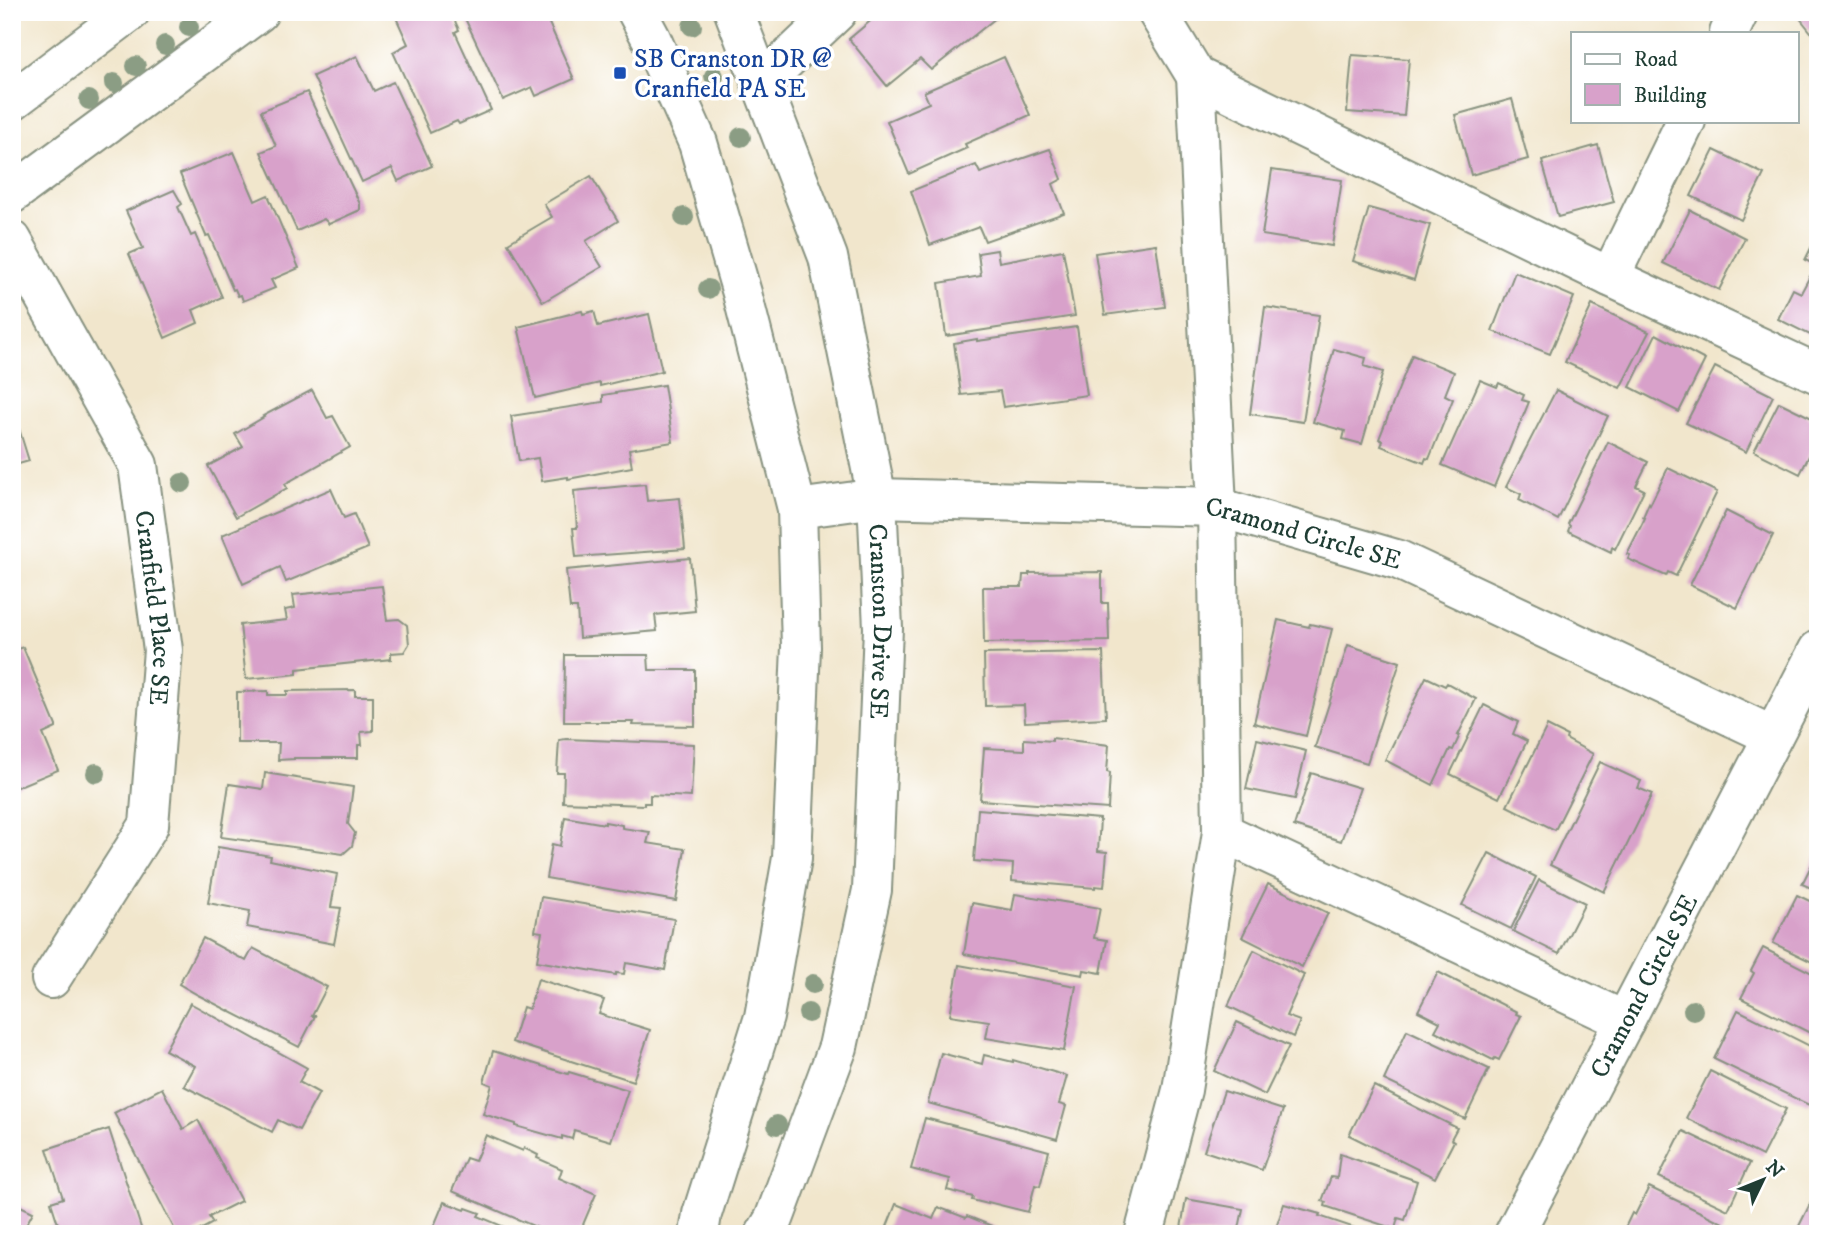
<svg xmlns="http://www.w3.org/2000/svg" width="1830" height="1246" viewBox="0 0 1830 1246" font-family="'IM FELL DW Pica',serif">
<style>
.building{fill:#d8a1ca}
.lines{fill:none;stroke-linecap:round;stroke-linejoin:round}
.minor-casing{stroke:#889280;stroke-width:42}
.minor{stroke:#fff;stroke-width:38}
.tree{fill:#8b9d84}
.transit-dot{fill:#1a4fb4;stroke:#fff;stroke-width:2.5}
.labels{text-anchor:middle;stroke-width:7;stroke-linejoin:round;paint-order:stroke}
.transit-label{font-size:26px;fill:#164399;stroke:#fff;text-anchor:start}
.street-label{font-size:26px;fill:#1f3d34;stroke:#fff}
</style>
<rect width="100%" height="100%" fill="#fff"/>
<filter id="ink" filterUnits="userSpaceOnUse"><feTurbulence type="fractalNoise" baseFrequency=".0143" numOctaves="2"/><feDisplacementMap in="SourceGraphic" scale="14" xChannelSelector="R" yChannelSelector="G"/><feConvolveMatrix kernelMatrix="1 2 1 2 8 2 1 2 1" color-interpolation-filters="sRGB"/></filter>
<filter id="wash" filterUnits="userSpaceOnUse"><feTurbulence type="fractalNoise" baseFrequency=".00686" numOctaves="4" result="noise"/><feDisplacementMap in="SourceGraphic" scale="28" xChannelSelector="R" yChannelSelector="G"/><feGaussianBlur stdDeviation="1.57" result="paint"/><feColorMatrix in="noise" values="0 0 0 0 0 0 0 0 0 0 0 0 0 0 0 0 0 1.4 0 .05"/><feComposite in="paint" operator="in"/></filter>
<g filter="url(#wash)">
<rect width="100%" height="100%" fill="#f1e6cc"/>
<g id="blocks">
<!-- building -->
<g class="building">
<polygon points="451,12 459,30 455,32 491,110 459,124 457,121 430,133 393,52 408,44 394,13"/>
<polygon points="462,12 544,12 574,79 536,96 532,87 503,100"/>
<polygon points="881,12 993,12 997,17 931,70 920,59 887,86 849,39"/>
<polygon points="1795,12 1818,12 1818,41"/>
<polygon points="1352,55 1409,59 1404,116 1347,112"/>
<polygon points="357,56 374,91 393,82 432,166 398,181 392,168 362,182 313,76"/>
<polygon points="1004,57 1030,115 965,144 967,148 909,174 887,121 929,103 924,92"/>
<polygon points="307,92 360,204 360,210 329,224 324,219 297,231 261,152 276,146 261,111"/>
<polygon points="1512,99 1528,159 1471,175 1455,115"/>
<polygon points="1598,145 1614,202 1558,217 1542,161"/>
<polygon points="1050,149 1062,179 1053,184 1064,213 985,241 979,227 930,245 911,191 976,165 980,173"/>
<polygon points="1714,150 1764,174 1741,220 1691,196"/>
<polygon points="234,152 255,201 268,195 299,268 271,280 275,288 243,301 241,295 238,296 235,289 233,290 209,235 206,236 180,174"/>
<polygon points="1272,170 1342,180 1332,246 1262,235"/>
<polygon points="591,176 618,221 586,241 602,267 543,302 508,243 552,217 544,204"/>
<polygon points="174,190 182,204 178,207 191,236 195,234 222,297 193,310 198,323 165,338 129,254 143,248 126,211"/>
<polygon points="1369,208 1430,225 1414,280 1353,261"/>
<polygon points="1690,210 1745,238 1719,290 1663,263"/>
<polygon points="1818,234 1818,266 1805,260"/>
<polygon points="1156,244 1165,307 1105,315 1095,253"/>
<polygon points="997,250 999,262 1063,250 1075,316 946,336 939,283 981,276 978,253"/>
<polygon points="1515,272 1574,297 1550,354 1492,331"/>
<polygon points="1810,276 1818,280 1818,339 1778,319 1793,289 1801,293"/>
<polygon points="1592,305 1649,332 1620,388 1565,362"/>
<polygon points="1265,307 1319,315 1303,422 1250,414"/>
<polygon points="582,311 583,314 594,311 598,326 649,314 662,371 600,386 600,383 535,398 518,327"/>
<polygon points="1077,327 1087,395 1003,407 1000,391 961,395 954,343 977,339 977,341"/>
<polygon points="1656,334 1705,360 1679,412 1630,387"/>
<polygon points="1334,349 1366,358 1364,366 1383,372 1362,444 1343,439 1345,431 1313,422"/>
<polygon points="1412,355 1454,372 1445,395 1453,399 1429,459 1426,458 1424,463 1381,446 1383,441 1379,439"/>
<polygon points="1715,367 1773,396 1746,452 1686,423"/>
<polygon points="1480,380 1497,387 1499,383 1524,395 1522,400 1529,402 1494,487 1442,465"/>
<polygon points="664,385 673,442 629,449 632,467 568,479 568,477 542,481 538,458 519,461 511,416 603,402 603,395"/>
<polygon points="312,390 327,418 333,416 350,447 285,484 287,488 236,517 208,466 243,447 235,434 264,417 263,416"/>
<polygon points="1556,390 1608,416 1558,520 1519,500 1521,494 1506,487"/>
<polygon points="1779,402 1818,421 1818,438 1800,474 1754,451"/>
<polygon points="12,406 29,461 12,466"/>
<polygon points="1608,442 1648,462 1636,486 1644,490 1615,549 1612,547 1611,552 1568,531 1570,526 1568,524"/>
<polygon points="1668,468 1717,492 1676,576 1668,572 1666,576 1628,559 1630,555 1627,554 1645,518 1643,517 1649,503 1650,505"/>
<polygon points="645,484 647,501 680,498 685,549 576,557 573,528 577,528 574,491"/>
<polygon points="331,489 344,518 354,514 368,548 286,582 280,567 243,584 222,535"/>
<polygon points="1726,511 1773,535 1737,608 1690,585"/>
<polygon points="690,558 695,611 655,615 657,631 579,638 577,608 570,608 566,570"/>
<polygon points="1102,572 1102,603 1108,603 1109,641 984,643 983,587 1022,587 1023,575 1029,575 1029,573"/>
<polygon points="382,586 387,620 399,619 407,625 409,644 404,652 391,653 391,659 297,669 297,674 246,679 240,625 287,620 285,610 295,608 293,595"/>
<polygon points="1278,620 1309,627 1310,624 1332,629 1306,736 1254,723"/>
<polygon points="1348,645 1400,662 1367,763 1315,747"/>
<polygon points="23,647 56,726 56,728 43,734 58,770 12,789 12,651"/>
<polygon points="1103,652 1106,718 1025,722 1024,705 985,706 984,654"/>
<polygon points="565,655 648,655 649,670 695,670 695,726 633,725 634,722 564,722"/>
<polygon points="1426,677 1445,686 1447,683 1476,699 1458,735 1460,735 1453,750 1450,749 1433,785 1385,760"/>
<polygon points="355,690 355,696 373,696 373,731 361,732 362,745 358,745 358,758 294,758 294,759 278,760 279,743 237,743 237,692 268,691 268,695 287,695 287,691"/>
<polygon points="1484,705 1518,722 1513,734 1527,741 1499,798 1450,774"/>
<polygon points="1547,726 1567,736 1566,739 1593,754 1555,830 1507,806"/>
<polygon points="1052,738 1109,745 1107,772 1110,773 1108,809 980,800 984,748 1024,750 1024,739 1052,741"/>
<polygon points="566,739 694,744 691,797 650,795 650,803 644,803 644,805 563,802 564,773 557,773 559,740"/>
<polygon points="1257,739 1306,751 1295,799 1246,789"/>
<polygon points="1600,762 1641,781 1638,788 1652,794 1604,892 1550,865"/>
<polygon points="265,773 353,787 348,824 355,833 352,846 343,854 221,837 229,784 263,789"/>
<polygon points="1311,773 1360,788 1341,841 1294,826"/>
<polygon points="978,809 1100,819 1098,851 1107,852 1104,887 1095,886 1095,888 1012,881 1013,864 974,861"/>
<polygon points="565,817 605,824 605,822 622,825 622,828 650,832 647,843 685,849 676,901 546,878 552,844 560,846"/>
<polygon points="218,847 271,856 270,860 337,874 331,907 341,908 334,944 247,927 250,911 208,903"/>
<polygon points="1818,852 1818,891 1802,884"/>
<polygon points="1489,853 1536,877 1511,929 1462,905"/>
<polygon points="1539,880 1585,903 1559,954 1513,931"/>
<polygon points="1268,884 1328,913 1302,967 1242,937"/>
<polygon points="1015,894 1100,908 1094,938 1107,940 1101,973 1084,970 1083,975 964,954 972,903 1012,910"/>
<polygon points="1797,895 1818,905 1818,965 1773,943"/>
<polygon points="541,897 674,919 665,970 626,963 624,974 616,973 616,975 537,961 542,932 535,931"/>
<polygon points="203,938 246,961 253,948 327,987 312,1016 315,1016 299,1047 198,995 179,984"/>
<polygon points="1763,948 1818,976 1818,1037 1741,998 1754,973 1751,971"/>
<polygon points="1254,950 1304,975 1286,1016 1300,1021 1293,1037 1228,1006"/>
<polygon points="959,965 1076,986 1064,1051 986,1038 989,1021 950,1015"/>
<polygon points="1438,972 1517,1012 1516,1014 1521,1016 1499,1060 1495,1058 1493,1060 1435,1031 1440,1022 1418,1011"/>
<polygon points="538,979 604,1000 599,1014 650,1030 633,1081 512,1042 523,1007 529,1009"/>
<polygon points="190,1003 307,1068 299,1082 319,1093 299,1130 278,1120 272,1132 184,1086 195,1066 165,1050"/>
<polygon points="1738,1010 1818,1050 1818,1088 1809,1105 1714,1059"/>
<polygon points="1237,1022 1289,1046 1265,1095 1214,1071"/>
<polygon points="1407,1030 1489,1069 1465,1119 1384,1080"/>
<polygon points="493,1051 568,1074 569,1072 628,1090 611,1141 574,1130 572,1139 562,1136 562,1139 516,1126 516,1124 483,1114 492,1085 484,1082"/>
<polygon points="941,1053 982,1064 984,1055 1013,1062 1013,1060 1067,1076 1059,1104 1066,1106 1057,1139 928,1103"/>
<polygon points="1710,1071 1786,1109 1762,1156 1686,1118"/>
<polygon points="1374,1086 1457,1128 1451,1139 1454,1141 1435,1178 1349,1135"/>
<polygon points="162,1088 183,1129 198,1120 241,1201 209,1217 213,1223 193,1234 177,1234 114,1113"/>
<polygon points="1224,1091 1283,1110 1262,1170 1204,1151"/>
<polygon points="925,1118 1049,1151 1040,1186 1035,1185 1028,1212 988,1202 988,1204 972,1200 973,1197 947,1190 950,1179 911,1169"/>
<polygon points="109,1129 143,1234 42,1234 41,1230 58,1224 51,1202 63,1198 47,1149"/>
<polygon points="1683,1131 1750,1163 1728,1210 1659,1177 1678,1139 1679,1139"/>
<polygon points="486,1135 523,1151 524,1148 538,1155 537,1158 562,1169 559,1178 596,1194 579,1234 552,1234 452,1191 466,1158 475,1161"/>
<polygon points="1340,1154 1417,1181 1405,1220 1398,1218 1395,1229 1325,1206 1326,1202 1322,1201 1331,1177 1337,1178"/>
<polygon points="12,1166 20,1169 12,1185"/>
<polygon points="1818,1180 1818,1234 1795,1234 1817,1190 1814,1188"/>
<polygon points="1649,1187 1725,1224 1721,1234 1622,1234 1632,1213 1635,1215"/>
<polygon points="1186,1199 1243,1209 1238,1234 1180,1234"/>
<polygon points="12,1202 33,1212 23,1231 29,1234 12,1234"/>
<polygon points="444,1202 465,1210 466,1208 480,1213 478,1216 521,1234 433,1234 431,1233"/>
<polygon points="896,1204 933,1219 938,1207 966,1218 967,1216 1012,1234 884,1234"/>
<polygon points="1284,1204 1320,1214 1319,1216 1367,1232 1366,1234 1274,1234"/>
</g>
</g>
</g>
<g filter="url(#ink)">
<use href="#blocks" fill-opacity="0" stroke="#889280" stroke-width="2"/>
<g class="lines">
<defs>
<g id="minor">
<polyline points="637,12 651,38 698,143 742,293 797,509 801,647 792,858 764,1017 702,1214 699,1234"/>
<path id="s1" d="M734,12L828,257L877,498L883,628L872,890L838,1047L774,1219L765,1234"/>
<polyline points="1157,12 1196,76 1610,277 1818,374"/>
<polyline points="1729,33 1739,12"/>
<polyline points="761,84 837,12"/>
<polyline points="12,101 130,12"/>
<polyline points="12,194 259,12"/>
<path id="s2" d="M12,240L138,465L163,650L149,825L51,979"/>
<polyline points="1610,277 1686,121"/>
<path id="s3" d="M797,509L877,498L1217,507L1399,560L1773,736"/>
<polyline points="1222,832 1625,1021"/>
<polyline points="1144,1234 1182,1090 1222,832 1217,507 1196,76"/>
<path id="s4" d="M1514,1234L1818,650"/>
</g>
</defs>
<!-- minor casing -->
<use href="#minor" class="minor-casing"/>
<!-- minor -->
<use href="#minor" class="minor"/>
</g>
<!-- trees -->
<g class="tree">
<circle cx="692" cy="26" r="10"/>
<circle cx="189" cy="27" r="10"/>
<circle cx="165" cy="45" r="10"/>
<circle cx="136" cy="66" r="10"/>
<circle cx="714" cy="76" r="10"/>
<circle cx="114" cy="83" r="10"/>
<circle cx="89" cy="100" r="10"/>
<circle cx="741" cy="137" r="10"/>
<circle cx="684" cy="217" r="10"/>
<circle cx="708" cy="289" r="10"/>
<circle cx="182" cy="483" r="10"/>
<circle cx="96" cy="773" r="10"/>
<circle cx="813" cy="984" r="10"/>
<circle cx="1693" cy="1010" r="10"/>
<circle cx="808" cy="1013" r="10"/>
<circle cx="777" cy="1125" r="10"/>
</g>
</g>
<!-- markers -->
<rect class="transit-dot" x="613" y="66" width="14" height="14" rx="3.5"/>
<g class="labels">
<!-- transit labels -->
<g class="transit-label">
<text x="634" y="67">SB Cranston DR @<tspan x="634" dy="30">Cranfield PA SE</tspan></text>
</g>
<!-- street labels -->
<g class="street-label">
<text dy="9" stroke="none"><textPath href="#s3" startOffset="511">Cramond Circle SE</textPath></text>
<text dy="9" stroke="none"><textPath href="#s2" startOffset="402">Cranfield Place SE</textPath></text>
<text dy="9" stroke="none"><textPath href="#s1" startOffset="632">Cranston Drive SE</textPath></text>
<text dy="9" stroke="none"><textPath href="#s4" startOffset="280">Cramond Circle SE</textPath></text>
</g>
</g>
<!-- margin -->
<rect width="1830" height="1246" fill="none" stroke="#fff" stroke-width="42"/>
<!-- legend -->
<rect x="1571" y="32" width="228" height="91" fill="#ffffff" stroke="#a5b1ae" stroke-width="2"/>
<rect x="1585" y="54" width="35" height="10" fill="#ffffff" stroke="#a5b1ae" stroke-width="2"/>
<text x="1634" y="66" font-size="21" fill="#1f3d34">Road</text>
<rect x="1585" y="84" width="35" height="21" fill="#d8a1ca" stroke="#a5b1ae" stroke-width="2"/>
<text x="1634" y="102" font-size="21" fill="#1f3d34">Building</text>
<!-- north arrow -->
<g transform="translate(1763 1180) rotate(47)" stroke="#ffffff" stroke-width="5" paint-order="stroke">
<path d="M0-5L12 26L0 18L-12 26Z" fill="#1f3d34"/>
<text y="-10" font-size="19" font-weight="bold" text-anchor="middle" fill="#1f3d34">N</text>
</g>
</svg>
